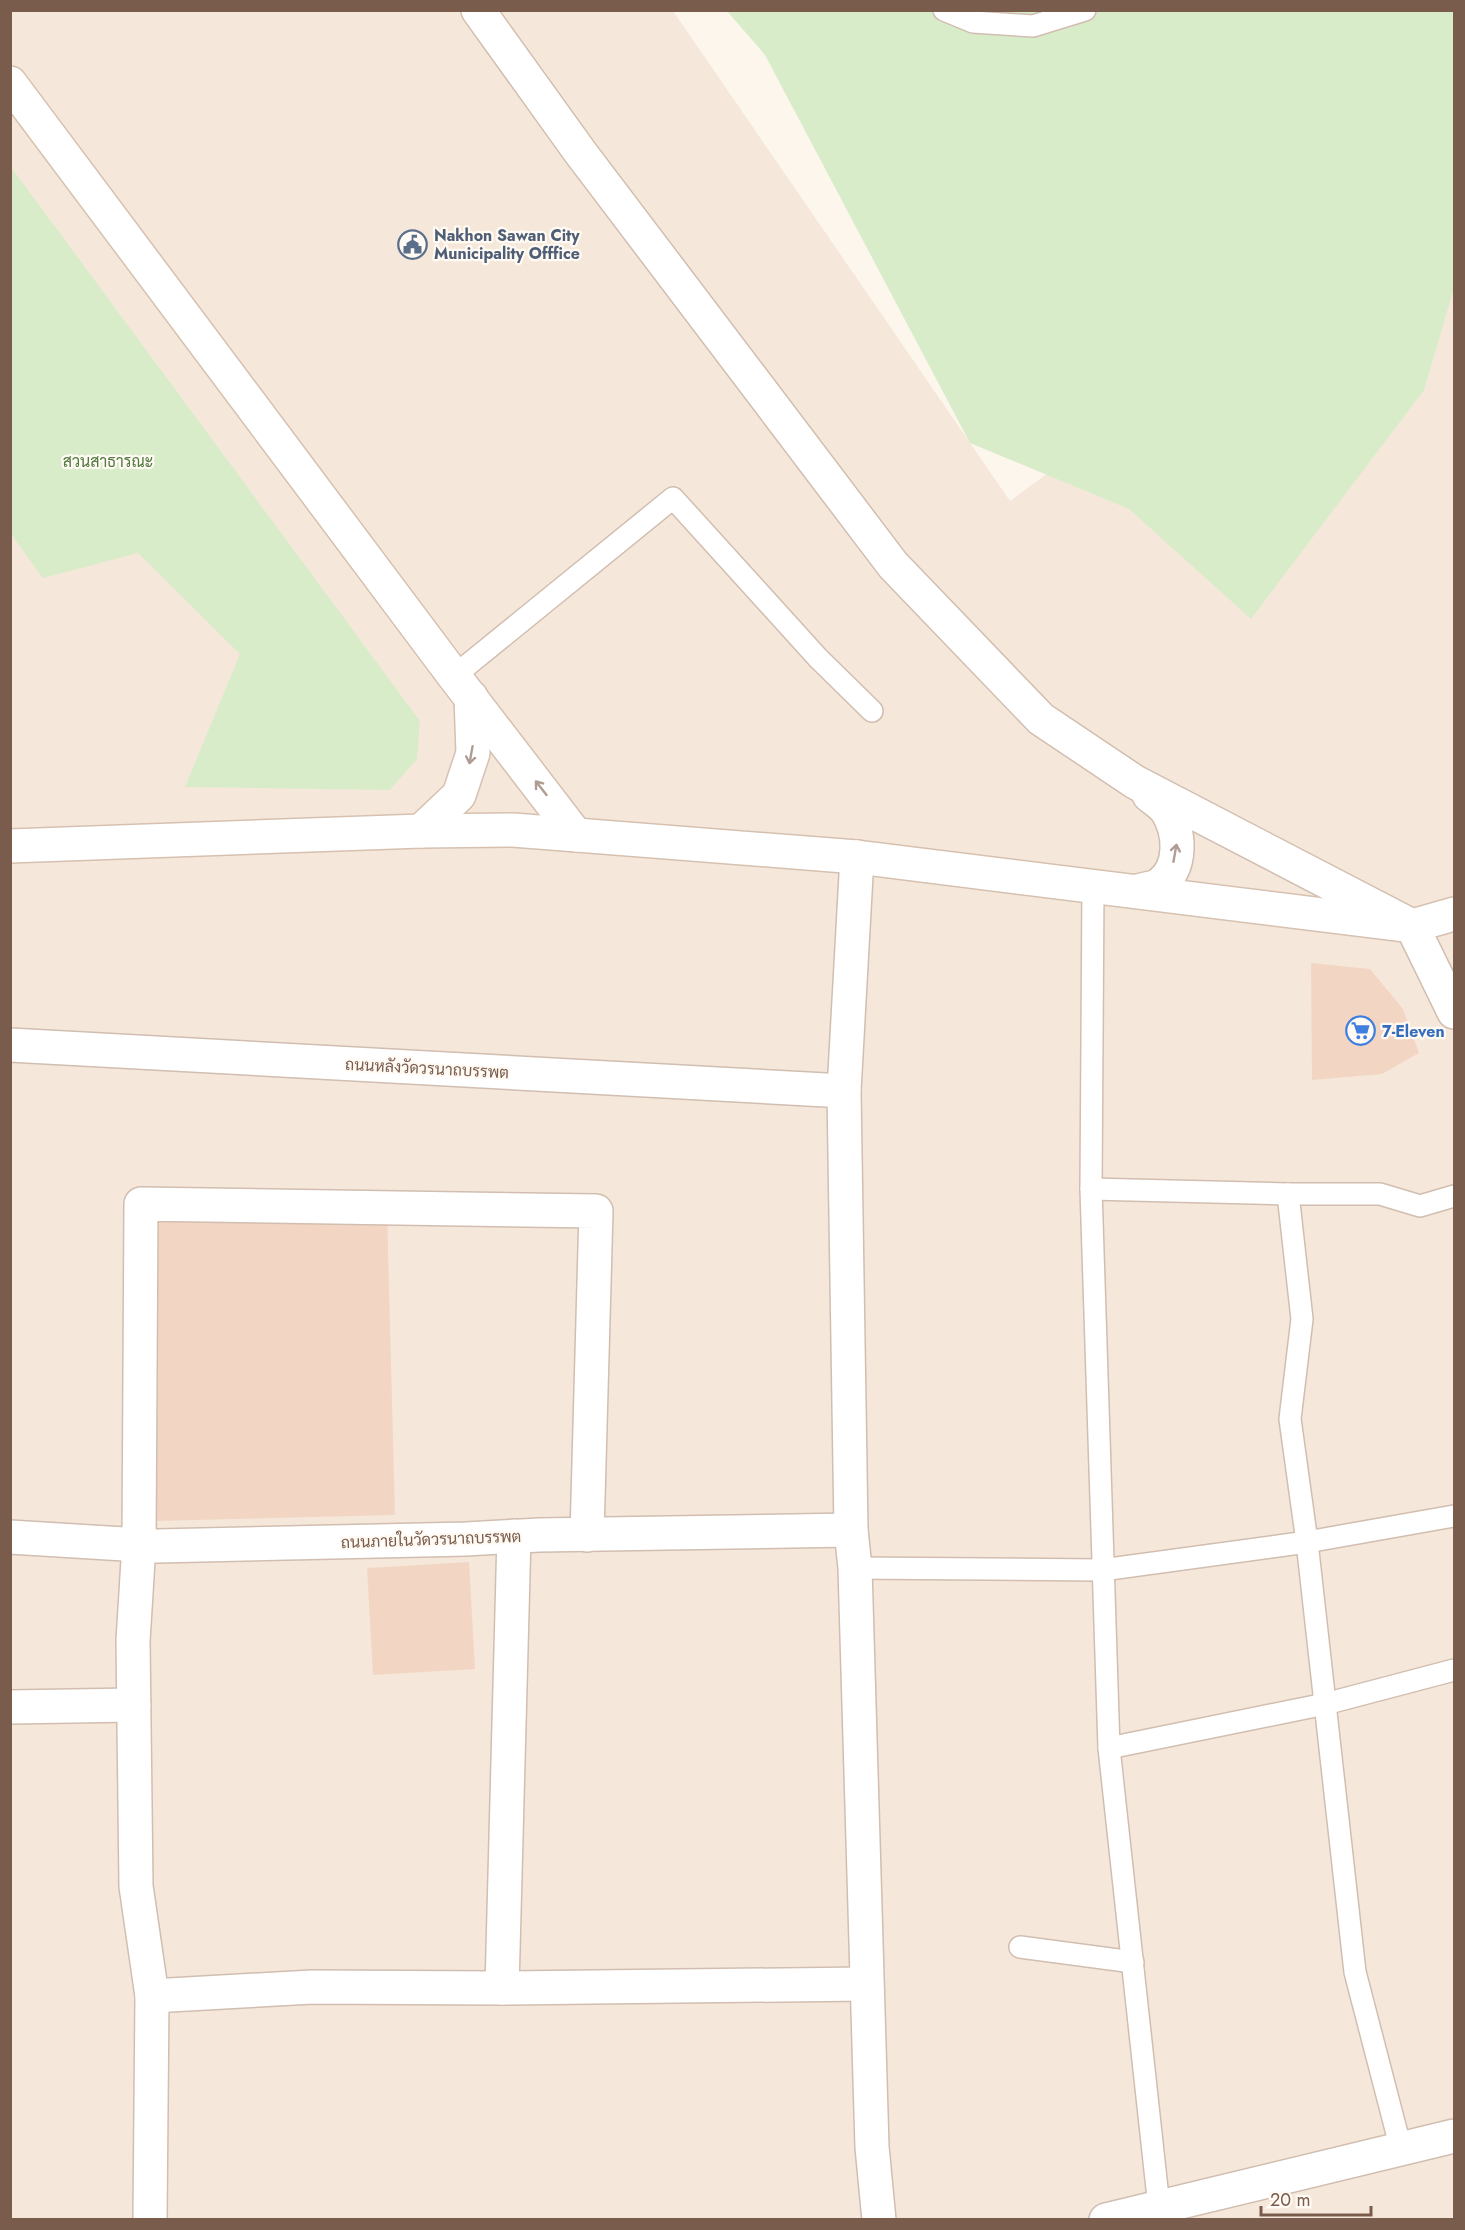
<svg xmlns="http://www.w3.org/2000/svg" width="1465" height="2230" viewBox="0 0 1465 2230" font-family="Jost,Sarabun,sans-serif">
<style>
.residential{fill:#f5e8da}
.green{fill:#d8ecc9}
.building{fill:#f3d5c3}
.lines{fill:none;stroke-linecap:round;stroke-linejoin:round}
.lane-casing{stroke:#d1beb0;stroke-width:24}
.street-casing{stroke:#d1beb0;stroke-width:36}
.secondary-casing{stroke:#d6c0b0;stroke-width:36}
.lane{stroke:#fff;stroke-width:21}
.street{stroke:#fff;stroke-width:33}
.secondary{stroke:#fff;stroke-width:33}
.oneway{stroke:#af9d94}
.labels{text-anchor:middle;stroke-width:4.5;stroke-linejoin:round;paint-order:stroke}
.service-label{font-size:16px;font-weight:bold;fill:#4e5e75;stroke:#fffaf3;text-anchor:start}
.park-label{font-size:16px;fill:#537a41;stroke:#fffaf3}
.shop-label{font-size:16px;font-weight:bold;fill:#366cbe;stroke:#fffaf3;text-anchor:start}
.street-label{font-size:16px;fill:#7a5c4d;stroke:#fffaf3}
</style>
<rect width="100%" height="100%" fill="#fdf6ec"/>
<!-- residential -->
<polygon class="residential" points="11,11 673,11 1010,501 1412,206 1454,141 1454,2219 11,2220"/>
<!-- green -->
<g class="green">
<polygon points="727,11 1454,11 1454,288 1424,390 1251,619 1129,509 970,443 765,55"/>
<polygon points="11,167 420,721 417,759 390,790 185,787 240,654 138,553 43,578 11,534"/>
</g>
<!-- building -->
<g class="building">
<polygon points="1311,963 1370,969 1403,1009 1419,1053 1382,1074 1312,1080"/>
<polygon points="387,1210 395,1515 154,1521 146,1215"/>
<polygon points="469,1562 475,1669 373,1675 367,1568"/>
</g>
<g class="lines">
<defs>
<g id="lane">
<polyline points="944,10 973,22 1033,26 1085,10"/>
<polyline points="454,676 673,498 818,658 872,711"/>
<polyline points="1093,888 1091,1189 1109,1748 1159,2207"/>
<polyline points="1091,1189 1288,1194 1380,1194 1420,1206 1454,1196"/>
<polyline points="1288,1194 1302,1319 1290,1419 1307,1542 1355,1972 1401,2149"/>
<polyline points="855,1568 1102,1570 1307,1542 1454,1516"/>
<polyline points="1109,1748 1325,1704 1454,1670"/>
<polyline points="1020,1947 1133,1962"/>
</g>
<g id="street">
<polyline points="478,10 580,152 893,565 1041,719 1135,782 1412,926 1454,1012"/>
<polyline points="857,857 844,1091 851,1530 855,1568 872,2147 879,2220"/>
<path d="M1138,891C1144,889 1155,888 1160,884C1183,867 1180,832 1167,811C1163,805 1155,800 1149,795"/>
<polyline points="10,1045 844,1091"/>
<polyline points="587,1535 596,1211 141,1204 139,1544 133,1641 136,1886 152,1996 312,1987 502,1988 866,1984"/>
<polyline points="10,1537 157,1546 466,1539 539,1535 851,1530"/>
<polyline points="10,1707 134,1705"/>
<polyline points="502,1988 514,1536"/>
<polyline points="150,2220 152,1996"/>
<polyline points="1106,2220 1454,2136"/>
</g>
<g id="secondary">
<polyline points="10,83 454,676 576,835"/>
<polyline points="421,831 459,795 473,753 471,697"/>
<polyline points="10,846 421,831 513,830 857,857 1412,926 1454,914"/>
</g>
</defs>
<!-- lane casing -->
<use href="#lane" class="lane-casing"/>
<!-- street casing -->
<use href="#street" class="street-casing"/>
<!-- secondary casing -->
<use href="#secondary" class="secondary-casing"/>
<!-- lane -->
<use href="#lane" class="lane"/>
<!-- street -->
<use href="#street" class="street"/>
<!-- secondary -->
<use href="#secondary" class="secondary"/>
</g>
<!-- one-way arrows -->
<defs><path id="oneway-shaft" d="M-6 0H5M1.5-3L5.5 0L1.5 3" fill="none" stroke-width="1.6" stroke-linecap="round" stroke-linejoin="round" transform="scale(1.5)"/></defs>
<g class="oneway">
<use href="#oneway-shaft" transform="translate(471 755) rotate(100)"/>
<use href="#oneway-shaft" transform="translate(541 788) rotate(-128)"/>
<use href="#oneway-shaft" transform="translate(1175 853) rotate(-80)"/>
</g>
<!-- icons -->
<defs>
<symbol id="civic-ring" viewBox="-11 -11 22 22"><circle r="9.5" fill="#fffaf3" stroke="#5c6f8a" stroke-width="1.5"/><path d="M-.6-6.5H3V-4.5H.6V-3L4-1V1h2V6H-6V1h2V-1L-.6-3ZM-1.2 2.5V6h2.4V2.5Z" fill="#5c6f8a"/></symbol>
<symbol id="supermarket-ring" viewBox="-11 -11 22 22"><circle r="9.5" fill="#fffaf3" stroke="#3f7fe0" stroke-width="1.5"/><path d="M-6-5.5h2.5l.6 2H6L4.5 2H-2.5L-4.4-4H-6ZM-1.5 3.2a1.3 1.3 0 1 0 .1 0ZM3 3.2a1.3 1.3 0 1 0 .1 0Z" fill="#3f7fe0"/></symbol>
</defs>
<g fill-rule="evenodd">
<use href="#civic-ring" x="396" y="228" width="33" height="33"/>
<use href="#supermarket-ring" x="1344" y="1014" width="33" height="33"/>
</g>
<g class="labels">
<!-- service labels -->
<g class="service-label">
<text x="434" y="241">Nakhon Sawan City<tspan x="434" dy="18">Municipality Offfice</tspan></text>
</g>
<!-- park labels -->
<g class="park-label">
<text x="108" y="467">สวนสาธารณะ</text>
</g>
<!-- shop labels -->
<g class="shop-label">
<text x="1382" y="1037">7-Eleven</text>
</g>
<!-- street labels -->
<g class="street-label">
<text transform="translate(427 1068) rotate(3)" y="6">ถนนหลังวัดวรนาถบรรพต</text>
<text transform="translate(431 1539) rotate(-2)" y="6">ถนนภายในวัดวรนาถบรรพต</text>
</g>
</g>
<!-- border -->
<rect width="1465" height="2230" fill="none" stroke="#7a5c4d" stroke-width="24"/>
<!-- scale -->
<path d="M1261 2206v9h110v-9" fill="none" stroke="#7a5c4d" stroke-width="3"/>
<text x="1270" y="2206" font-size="18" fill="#7a5c4d" stroke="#fffaf3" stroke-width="4.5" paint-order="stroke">20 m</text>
</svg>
